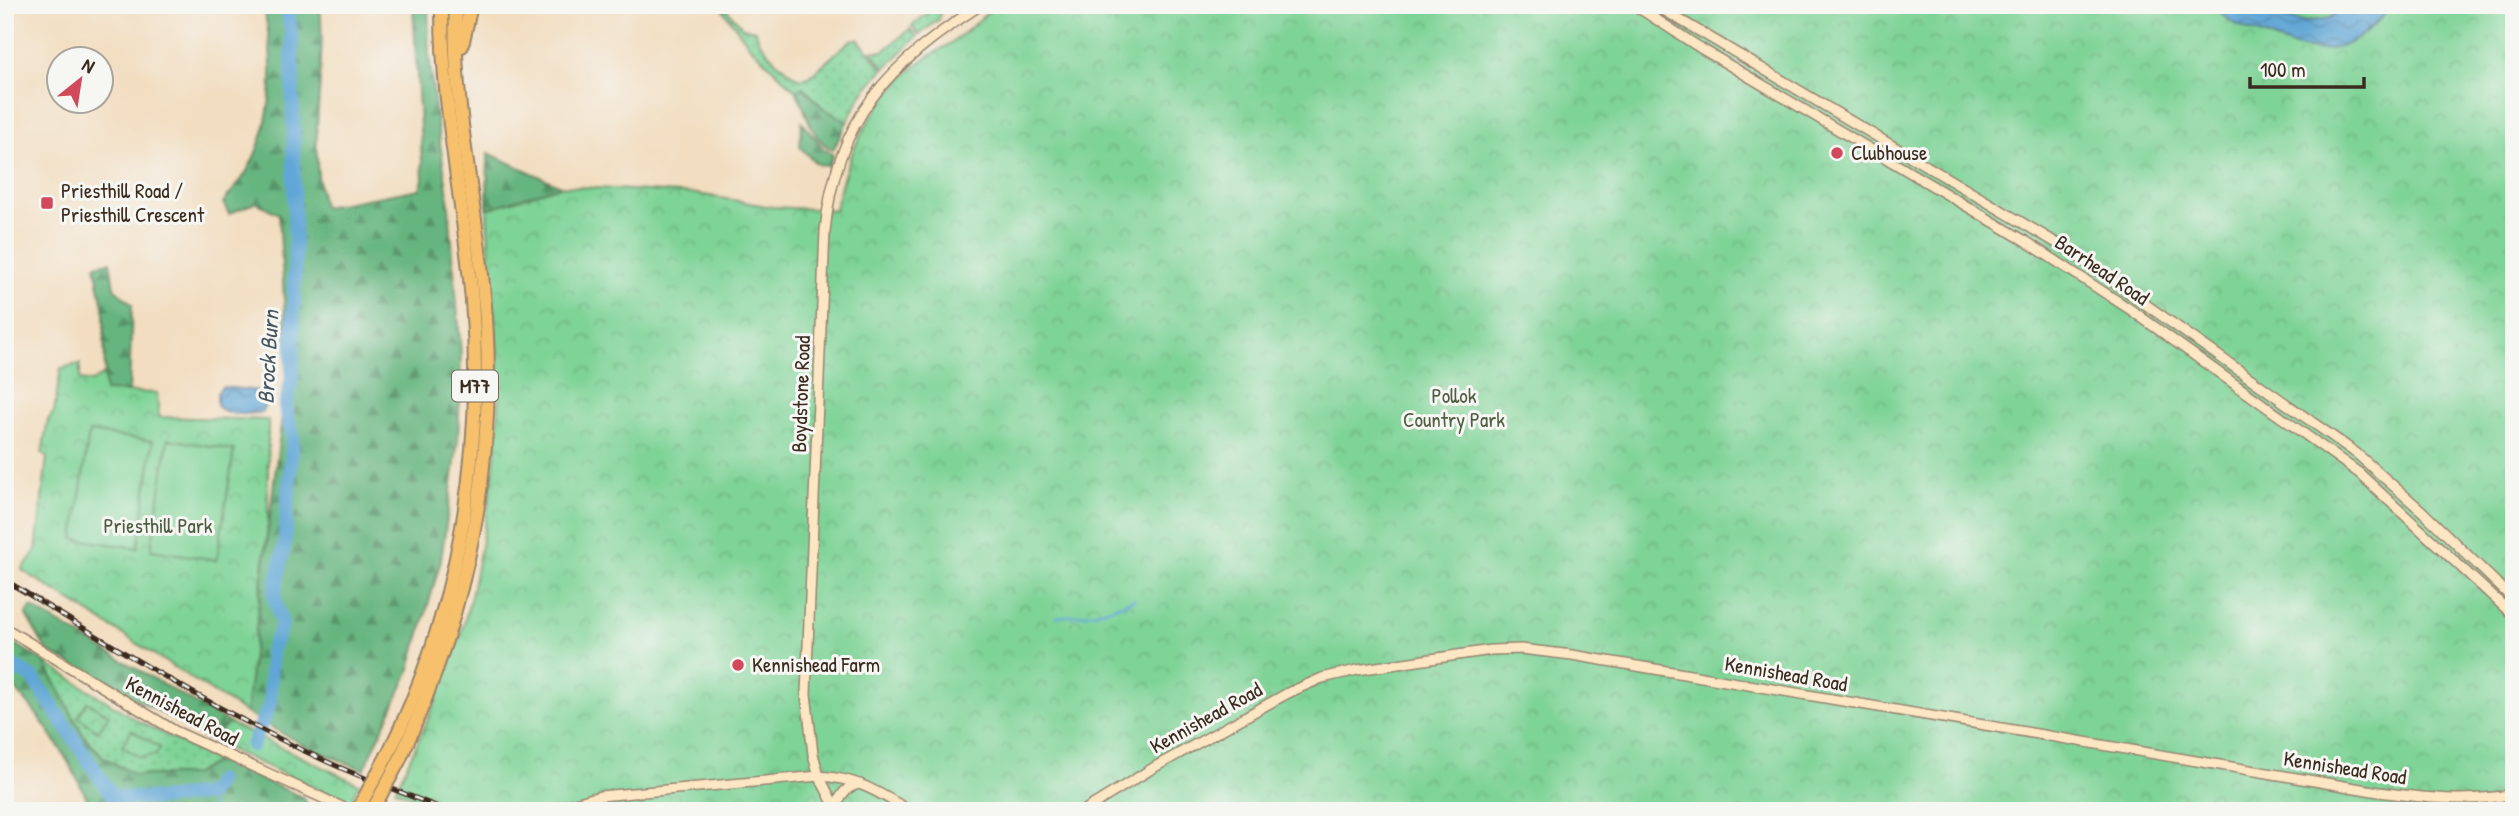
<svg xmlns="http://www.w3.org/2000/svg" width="2519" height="816" viewBox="0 0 2519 816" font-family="'Patrick Hand',sans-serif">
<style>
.grass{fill:url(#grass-dots);stroke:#5c7e5a;stroke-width:2}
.forest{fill:url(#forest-firs);stroke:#50704e;stroke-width:2}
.park{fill:url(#park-crowns);stroke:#5c7e5a;stroke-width:2}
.garden{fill:#7ed396;stroke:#5c7e5a;stroke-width:2}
.water{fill:url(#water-waves);stroke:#4e687a;stroke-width:2}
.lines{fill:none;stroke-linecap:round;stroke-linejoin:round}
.stream{stroke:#61a6d6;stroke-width:2.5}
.river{stroke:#61a6d6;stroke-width:14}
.secondary-casing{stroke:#96846f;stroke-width:12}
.highway-casing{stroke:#96846f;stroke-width:16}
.secondary{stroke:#fce6c4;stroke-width:9}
.highway{stroke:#f7c06c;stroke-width:12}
.rail-casing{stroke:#3b2a1e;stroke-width:5}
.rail{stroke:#f6f6f2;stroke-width:2.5;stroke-dasharray:8;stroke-linecap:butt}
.highway-bridge-casing{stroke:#96846f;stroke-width:16;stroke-linecap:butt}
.highway-bridge{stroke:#f7c06c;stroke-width:12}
.poi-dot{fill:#d1495b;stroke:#f6f6f2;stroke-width:2.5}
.labels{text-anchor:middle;stroke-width:6;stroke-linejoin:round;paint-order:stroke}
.shield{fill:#f6f6f2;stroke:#73675e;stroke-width:2}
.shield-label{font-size:19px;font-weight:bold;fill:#3b2a1e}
.poi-label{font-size:21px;fill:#3b2a1e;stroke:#f6f6f2;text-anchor:start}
.street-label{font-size:21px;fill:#3b2a1e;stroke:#f6f6f2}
.park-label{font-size:21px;fill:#4f5d42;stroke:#f6f6f2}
.water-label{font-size:23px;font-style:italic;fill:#48555e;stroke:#f6f6f2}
</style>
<defs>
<pattern id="grass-dots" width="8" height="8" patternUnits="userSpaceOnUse" patternTransform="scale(1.75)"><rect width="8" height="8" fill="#7ed396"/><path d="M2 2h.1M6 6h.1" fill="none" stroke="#6eb581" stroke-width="1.8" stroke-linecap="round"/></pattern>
<pattern id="forest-firs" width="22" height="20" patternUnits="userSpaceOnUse" patternTransform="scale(1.75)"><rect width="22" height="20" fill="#66b57f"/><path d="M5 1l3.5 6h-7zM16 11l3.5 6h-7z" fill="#559367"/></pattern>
<pattern id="park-crowns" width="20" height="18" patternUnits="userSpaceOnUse" patternTransform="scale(1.75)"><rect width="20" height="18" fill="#7ed396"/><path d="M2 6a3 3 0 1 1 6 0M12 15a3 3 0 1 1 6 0" fill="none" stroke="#6eb581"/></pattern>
<pattern id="water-waves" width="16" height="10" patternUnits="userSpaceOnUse" patternTransform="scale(1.75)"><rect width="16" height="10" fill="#61a6d6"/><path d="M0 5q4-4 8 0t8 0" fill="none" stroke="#5187ad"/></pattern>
</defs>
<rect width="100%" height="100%" fill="#f6f6f2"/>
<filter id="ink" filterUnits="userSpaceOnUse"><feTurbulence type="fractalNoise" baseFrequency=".0143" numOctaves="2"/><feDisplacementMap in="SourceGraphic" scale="14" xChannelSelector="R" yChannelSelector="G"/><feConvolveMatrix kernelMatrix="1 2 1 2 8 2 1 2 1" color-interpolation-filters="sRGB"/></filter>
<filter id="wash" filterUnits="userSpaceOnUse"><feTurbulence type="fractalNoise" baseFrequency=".00686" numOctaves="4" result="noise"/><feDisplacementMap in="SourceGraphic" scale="28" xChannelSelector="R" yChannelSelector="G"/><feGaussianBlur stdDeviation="1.57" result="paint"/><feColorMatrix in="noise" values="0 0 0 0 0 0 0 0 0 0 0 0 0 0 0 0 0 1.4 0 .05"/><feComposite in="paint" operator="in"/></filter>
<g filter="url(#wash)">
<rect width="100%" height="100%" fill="#f2ddc0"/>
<!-- grass -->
<g class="grass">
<path d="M719,5H723L743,28L755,30L759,41L777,63C791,68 792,83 809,77L851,40L858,39L883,69L862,94L847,122L822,107L803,87L796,91L750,46Z"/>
<polygon points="936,6 940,13 938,20 919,35 912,26"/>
<polygon points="910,29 917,37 885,68 871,51 884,51"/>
<polygon points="44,662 140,722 217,761 193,775 135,775 103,757 83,735"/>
</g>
<!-- forest -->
<g class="forest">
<path d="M263,5H320C327,74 307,140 323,207L420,189L423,179L413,5H428L429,54L436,117L448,195L461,354L458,441L441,560L409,672L364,770L305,746L246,713L288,366L279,214L256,202L229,214L223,203C230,193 239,184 246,173C275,122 276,62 263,5Z"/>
<path d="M803,87L822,107L847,122L833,150C809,138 808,112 796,91Z"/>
<polygon points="802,122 823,148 833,155 828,166 817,164 800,147"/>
<polygon points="488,153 561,186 487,209"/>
<polygon points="110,262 114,288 132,304 129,391 105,391 104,312 95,265"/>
<polygon points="31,607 229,723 218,734 199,733 47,651 26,615"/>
<path d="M5,637L44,662L83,735L103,757L135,775H193L217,761L303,797L312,811H92C76,769 38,709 5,679Z"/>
</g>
<!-- park -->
<g class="park">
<path d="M996,5H2514V811H448L395,790C421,737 445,683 463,627C474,590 480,551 487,512C493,473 499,435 499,396C498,333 489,272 487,209L561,186L698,194L772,207L835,210C847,151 870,108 914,67C926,56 942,50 955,40C969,30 982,17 996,5Z"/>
<polygon points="80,364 80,380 92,382 104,374 105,391 157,393 159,417 268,420 268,524 246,713 22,570 36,550 47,457 42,453 48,420 54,412 61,368"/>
<polygon points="87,702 109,715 98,731 78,717"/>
<polygon points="229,723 359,784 350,803 201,737 199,733 218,733"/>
</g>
<!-- garden -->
<g class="garden">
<polygon points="89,432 153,441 138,548 74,539"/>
<polygon points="168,439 234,450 217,560 151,550"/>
<polygon points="132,730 160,748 156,755 139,757 122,746"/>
</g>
<!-- water -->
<g class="water">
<path d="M2211,5H2258L2287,19L2307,22L2329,18L2347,5H2392C2353,53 2325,60 2268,37C2255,32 2239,28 2228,19C2222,15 2217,9 2211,5Z"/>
<path d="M222,387L259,391L265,406L262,412C246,414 230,417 217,406V393Z"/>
</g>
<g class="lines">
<!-- stream -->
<g class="stream">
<path d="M1056,617C1089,615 1104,612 1134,599"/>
<polyline points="209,794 212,811"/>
</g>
<!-- river -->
<g class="river">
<polyline points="5,661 33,678 113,797 160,799 209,794 218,781"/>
<polyline points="252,745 270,704 271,651 282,625 274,595 284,548 293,437 285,407 292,378 295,256 292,39 287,5"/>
</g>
</g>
</g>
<g filter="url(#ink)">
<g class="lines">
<defs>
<g id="secondary">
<polyline points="1634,5 1702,49 2027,242 2131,310 2359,473 2514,616"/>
<polyline points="1655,5 2070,251 2356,453 2422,511 2514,600"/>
<polyline points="5,628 175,731 351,811"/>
<path d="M836,809C839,796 846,786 860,784"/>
<path d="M545,811L600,796L819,776C857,778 878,792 910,811"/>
<path d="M837,811L819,776L813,754L806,694L825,231C836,118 888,64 981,5"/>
<path d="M1083,811L1153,768L1288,693L1322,678L1357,670L1491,650L1521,649L1572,655L2379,792C2424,798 2469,803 2514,794"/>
</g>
<g id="highway">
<polyline points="462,46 471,5"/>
<path d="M387,756C457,616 485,457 472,301C464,202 441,105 442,5"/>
<path d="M399,761C469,609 501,453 483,285C474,192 452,100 456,5"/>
</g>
</defs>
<!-- secondary casing -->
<use href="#secondary" class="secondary-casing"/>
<!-- highway casing -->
<use href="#highway" class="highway-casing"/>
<!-- secondary -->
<use href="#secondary" class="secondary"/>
<!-- highway -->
<use href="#highway" class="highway"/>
<defs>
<path id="rail" d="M5,580C106,642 208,706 315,756C358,777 404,793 448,811"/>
</defs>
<!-- rail casing -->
<use href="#rail" class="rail-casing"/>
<!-- rail -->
<use href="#rail" class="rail"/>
<defs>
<g id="highway-bridge">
<polyline points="357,811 387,756"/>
<polyline points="372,811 399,761"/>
</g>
</defs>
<!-- highway-bridge casing -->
<use href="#highway-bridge" class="highway-bridge-casing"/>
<!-- highway-bridge -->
<use href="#highway-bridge" class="highway-bridge"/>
</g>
</g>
<!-- markers -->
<g class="poi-dot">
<circle cx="1837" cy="153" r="7"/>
<rect x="40" y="196" width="14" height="14" rx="3.5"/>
<circle cx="738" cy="665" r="7"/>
</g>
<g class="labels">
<!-- shield labels -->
<rect class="shield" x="452" y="370.5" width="46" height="31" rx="5"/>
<g class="shield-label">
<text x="475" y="393">M77</text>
</g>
<!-- poi labels -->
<g class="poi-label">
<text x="1851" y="160">Clubhouse</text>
<text x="61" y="198">Priesthill Road /<tspan x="61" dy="24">Priesthill Crescent</tspan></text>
<text x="752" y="672">Kennishead Farm</text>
</g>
<!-- street labels -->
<g class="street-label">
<text transform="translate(2102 270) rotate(34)" y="7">Barrhead Road</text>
<text transform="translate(801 394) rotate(-88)" y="7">Boydstone Road</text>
<text transform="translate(1786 674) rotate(10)" y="7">Kennishead Road</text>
<text transform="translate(182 711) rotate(28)" y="7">Kennishead Road</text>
<text transform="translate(1206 718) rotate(-29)" y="7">Kennishead Road</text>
<text transform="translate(2345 768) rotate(9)" y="7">Kennishead Road</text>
</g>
<!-- park labels -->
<g class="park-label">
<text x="1454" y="403">Pollok<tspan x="1454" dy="24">Country Park</tspan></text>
<text x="158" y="533">Priesthill Park</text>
</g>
<!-- water labels -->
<g class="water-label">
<text transform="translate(268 357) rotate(-87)" y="8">Brock Burn</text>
</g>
</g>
<!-- margin -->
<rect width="2519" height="816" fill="none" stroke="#f6f6f2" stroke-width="28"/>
<!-- north arrow -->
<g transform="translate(80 80) rotate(30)"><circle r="33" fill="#f6f6f2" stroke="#aba49d" stroke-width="2"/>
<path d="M0-5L12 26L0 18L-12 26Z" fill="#d1495b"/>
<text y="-10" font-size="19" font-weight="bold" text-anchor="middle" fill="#3b2a1e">N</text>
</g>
<!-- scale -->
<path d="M2250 77v10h114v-10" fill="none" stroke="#3b2a1e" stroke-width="3.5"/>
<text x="2260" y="77" font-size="21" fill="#3b2a1e" stroke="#f6f6f2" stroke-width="5" paint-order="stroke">100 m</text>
</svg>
